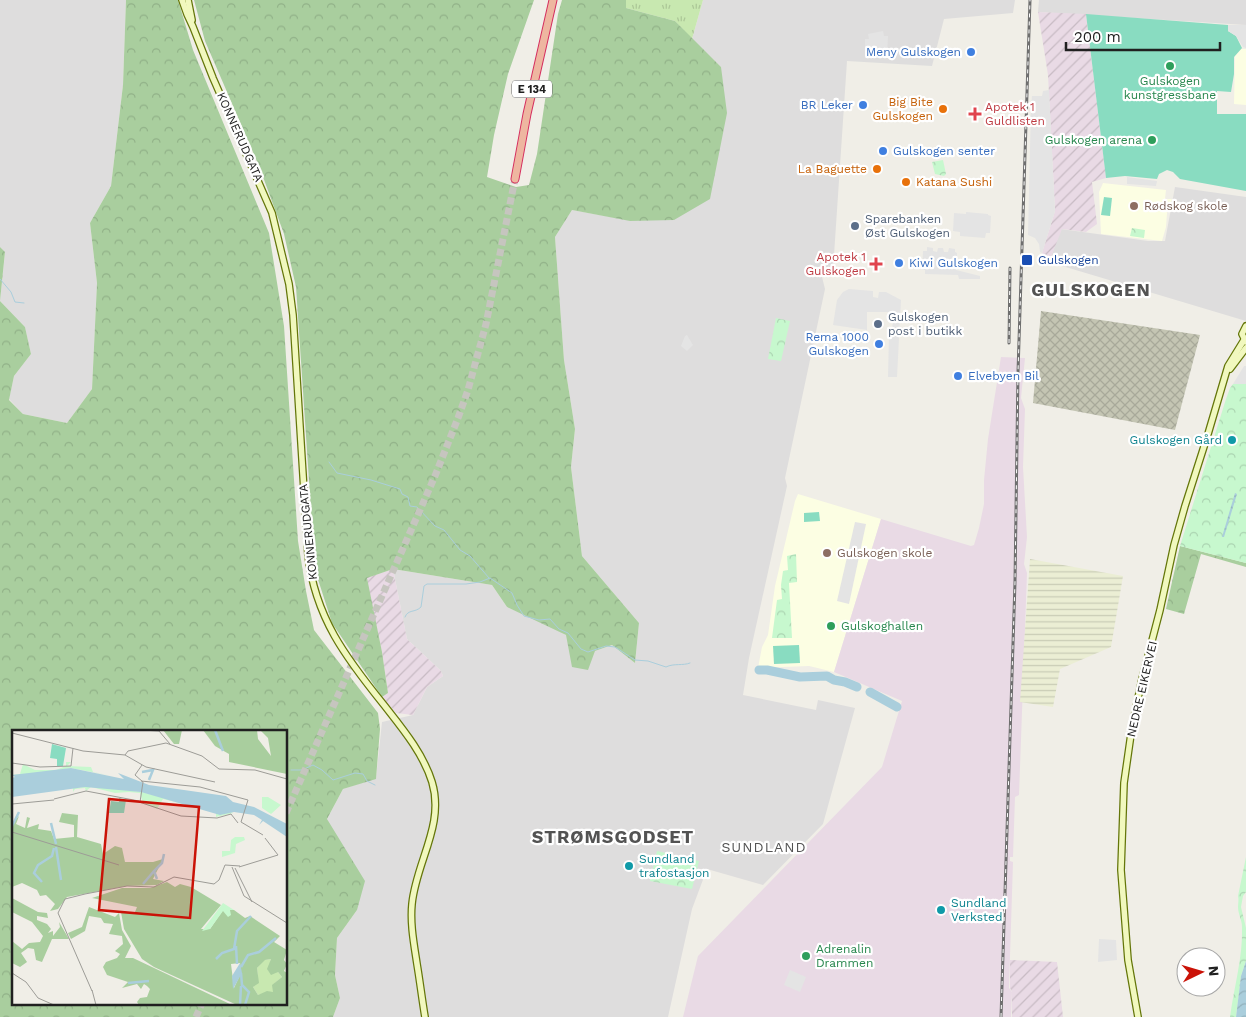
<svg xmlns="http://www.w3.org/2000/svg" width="1246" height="1017" viewBox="0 0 1246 1017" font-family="'Work Sans',sans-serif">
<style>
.residential{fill:#dedddd}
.industrial{fill:url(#industrial-furrows)}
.education{fill:#fcfee3}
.railway{fill:#e9dae5}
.construction{fill:url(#construction-cross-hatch)}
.farmland{fill:url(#farmland-rules)}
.grass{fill:url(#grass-tufts)}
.forest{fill:url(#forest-crowns);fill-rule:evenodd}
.park{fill:url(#park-crowns)}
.pitch{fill:#89dcc1}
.parking{fill:#e4e4e4}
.water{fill:url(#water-waves)}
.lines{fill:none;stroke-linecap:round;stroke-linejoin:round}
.stream{stroke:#aacedc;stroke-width:1}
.river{stroke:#aacedc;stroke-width:9}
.trunk-tunnel{stroke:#c6c5bf;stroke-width:7;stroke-dasharray:7 3.5;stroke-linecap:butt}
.secondary-casing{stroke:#647609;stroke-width:8}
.trunk-casing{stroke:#d52d5e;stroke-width:9}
.secondary{stroke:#f1f8be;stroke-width:5.5}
.trunk{stroke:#eeb6a0;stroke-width:7}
.rail-casing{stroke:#6e6e6e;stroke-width:3}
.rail{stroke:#fff;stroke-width:1;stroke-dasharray:4;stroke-linecap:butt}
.shop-dot{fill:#3f7fe0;stroke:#fff;stroke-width:2}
.leisure-dot{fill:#2e9e5b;stroke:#fff;stroke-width:2}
.food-dot{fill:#e8710a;stroke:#fff;stroke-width:2}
.health-dot{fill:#e0444e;stroke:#fff;stroke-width:2}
.education-dot{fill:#8d6e63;stroke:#fff;stroke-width:2}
.service-dot{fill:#5c6f8a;stroke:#fff;stroke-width:2}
.transit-dot{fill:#1a4fb4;stroke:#fff;stroke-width:2}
.culture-dot{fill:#0f9aa8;stroke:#fff;stroke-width:2}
.labels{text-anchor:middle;stroke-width:4.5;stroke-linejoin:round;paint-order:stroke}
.shield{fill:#fff;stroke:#636363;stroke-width:1}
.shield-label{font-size:11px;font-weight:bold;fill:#202020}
.shop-label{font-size:12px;fill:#366cbe;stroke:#fff;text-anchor:end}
.leisure-label{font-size:12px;fill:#27864d;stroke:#fff;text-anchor:start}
.food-label{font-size:12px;fill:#c56008;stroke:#fff;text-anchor:end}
.health-label{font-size:12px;fill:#be3a42;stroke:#fff;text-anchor:start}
.street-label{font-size:12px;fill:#202020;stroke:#fff}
.education-label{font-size:12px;fill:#785e54;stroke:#fff;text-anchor:start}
.service-label{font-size:12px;fill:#4e5e75;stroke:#fff;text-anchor:start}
.transit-label{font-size:12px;fill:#164399;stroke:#fff;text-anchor:start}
.culture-label{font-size:12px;fill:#0d838f;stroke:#fff;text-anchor:start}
.neighbourhood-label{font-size:14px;letter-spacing:1px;fill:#535353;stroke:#fff}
.district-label{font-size:18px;font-weight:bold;letter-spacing:1px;fill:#535353;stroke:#fff}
.inset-river{fill:none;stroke:#aacedc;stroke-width:2.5}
.inset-road{fill:none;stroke:#9d9c97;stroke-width:1}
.view{fill:#ca1207;fill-opacity:0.15;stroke:#ca1207;stroke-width:2.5}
.inset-edge{fill:none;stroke:#202020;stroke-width:2.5}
</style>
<defs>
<pattern id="industrial-furrows" width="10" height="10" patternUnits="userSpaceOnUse" patternTransform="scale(1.25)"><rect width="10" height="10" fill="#e9dae5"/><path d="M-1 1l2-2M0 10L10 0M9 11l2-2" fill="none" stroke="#c8bbc4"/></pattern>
<pattern id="construction-cross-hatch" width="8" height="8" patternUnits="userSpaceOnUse" patternTransform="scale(1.25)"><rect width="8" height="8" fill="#c4c5b3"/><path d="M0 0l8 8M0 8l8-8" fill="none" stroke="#a8a99a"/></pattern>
<pattern id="farmland-rules" width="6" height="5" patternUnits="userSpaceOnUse" patternTransform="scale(1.25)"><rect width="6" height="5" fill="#ebeed4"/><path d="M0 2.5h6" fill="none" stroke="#c9ccb6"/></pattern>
<pattern id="grass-tufts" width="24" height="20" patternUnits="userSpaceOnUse" patternTransform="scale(1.25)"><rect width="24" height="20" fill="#c8e8b0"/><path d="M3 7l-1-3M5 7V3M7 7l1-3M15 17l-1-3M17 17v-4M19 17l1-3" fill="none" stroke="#acc797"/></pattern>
<pattern id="forest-crowns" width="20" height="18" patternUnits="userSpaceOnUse" patternTransform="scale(1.25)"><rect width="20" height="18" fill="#a9ce9e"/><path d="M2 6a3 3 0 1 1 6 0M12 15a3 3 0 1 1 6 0" fill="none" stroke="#91b188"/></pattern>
<pattern id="park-crowns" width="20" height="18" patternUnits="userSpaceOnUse" patternTransform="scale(1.25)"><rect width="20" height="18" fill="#c7f8ce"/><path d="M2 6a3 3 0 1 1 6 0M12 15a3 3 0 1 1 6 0" fill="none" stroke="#abd4b1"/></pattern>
<pattern id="water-waves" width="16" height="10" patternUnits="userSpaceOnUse" patternTransform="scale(1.25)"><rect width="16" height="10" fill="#aacedc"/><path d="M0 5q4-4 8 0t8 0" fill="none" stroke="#92b1bc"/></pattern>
</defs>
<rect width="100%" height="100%" fill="#f0eee7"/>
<!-- residential -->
<g class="residential">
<polygon points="0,0 126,0 123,85 111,186 90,223 97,283 92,389 67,423 23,414 9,399 14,376 31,354 25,327 0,301 5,253 0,247"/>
<polygon points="703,0 1015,0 1013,13 944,19 932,66 847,61 833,270 826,270 822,277 825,289 785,478 787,486 749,658 743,695 816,710 818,700 855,708 823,824 763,885 707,869 692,909 668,1017 333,1017 340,998 335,975 337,938 357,910 327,819 343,789 376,778 382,722 413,715 427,687 443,676 441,671 407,639 393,569 492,585 507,607 542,622 595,651 612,645 635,663 639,623 582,556 571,467 575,429 564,360 555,237 572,210 633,221 721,67 692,39"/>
<polygon points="1039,0 1246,0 1246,25 1038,12"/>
<polygon points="1175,187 1246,197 1246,321 1049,262 1061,229 1148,241 1165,241"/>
</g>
<!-- industrial -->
<g class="industrial">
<polygon points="1038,12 1086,14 1106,178 1092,182 1097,224 1086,232 1062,229 1049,262 1042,253 1055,211 1048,75"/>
<polygon points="393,569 407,639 441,671 443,676 427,687 413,715 396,713 382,697 388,693 382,652 366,578"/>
<polygon points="1010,960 1057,962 1063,1017 1012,1017 1012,992 1010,988"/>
</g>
<!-- education -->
<g class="education">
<polygon points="1241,49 1246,49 1246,105 1234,104 1235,56"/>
<polygon points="1103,183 1166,190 1165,199 1172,199 1167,213 1166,227 1162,241 1101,234 1099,192"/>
<polygon points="798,494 881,519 834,672 809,666 758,668 762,647 768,635 775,586 795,501"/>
</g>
<!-- railway -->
<polygon class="railway" points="1001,357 1025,358 1021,398 1025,409 1023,467 1027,537 1024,564 1027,573 1019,795 1015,797 1013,857 1010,857 1010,861 1013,862 1009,988 1012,992 1011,1017 683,1017 698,956 882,767 902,701 834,672 881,519 971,546 974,545 979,528 984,504 984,480 988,439"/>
<!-- construction -->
<polygon class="construction" points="1041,311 1200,335 1175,430 1033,403"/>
<!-- farmland -->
<polygon class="farmland" points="1030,559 1123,576 1111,647 1060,669 1053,707 1020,702"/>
<!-- grass -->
<polygon class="grass" points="626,0 703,0 692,39 675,21 626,8"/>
<!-- forest -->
<g class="forest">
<path d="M126,0H178L193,50L269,233L284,326L298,541L306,591L314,630L378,713L380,729L376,779L343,789L327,819L365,881L357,910L337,938L335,975L340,998L333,1017H0V247L5,252L0,301L25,327L31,354L14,376L9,400L23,414L67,423L92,389L97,283L90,223L111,186L123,85ZM14,731H286V1003H14Z"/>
<polygon points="194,0 534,0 508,74 494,135 487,177 516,187 529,185 537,154 558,14 562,0 626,0 626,8 675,21 721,67 727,113 710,199 674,220 630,221 572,210 555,237 564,360 575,429 571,467 582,556 639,623 635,663 612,645 595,651 588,670 572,667 566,635 507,607 492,585 393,569 367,578 382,652 388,693 382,697 332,623 315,570 296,287 284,234 259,166 205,41"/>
<polygon points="1180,546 1246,563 1246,567 1201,554 1184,614 1166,609"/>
</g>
<!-- park -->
<g class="park">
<polygon points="943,160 946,174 944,176 935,174 932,162"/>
<polygon points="1132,228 1145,230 1144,238 1130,236"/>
<polygon points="776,318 790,321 781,361 768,359"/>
<polygon points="1233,384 1246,384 1246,563 1180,546 1226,399 1230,388"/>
<polygon points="796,554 797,582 789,583 792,638 772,638 777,600 782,599 781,585 783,571 788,570 787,556"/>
<polygon points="657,851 699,861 692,889 650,881"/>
<path d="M1246,857V892L1243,896L1241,907L1246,928V961L1241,976L1236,1017H1230C1234,987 1243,957 1242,927C1242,920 1238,914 1238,907C1238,903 1239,900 1238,896Z"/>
</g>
<!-- pitch -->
<g class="pitch">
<polygon points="1086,14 1228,25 1228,31 1236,36 1242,48 1234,57 1234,74 1231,92 1217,91 1217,114 1246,114 1246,191 1180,179 1173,172 1167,170 1159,174 1157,179 1125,176 1106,178"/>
<polygon points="1104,197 1112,198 1110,216 1101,215"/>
<polygon points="819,512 820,521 804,522 804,513"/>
<polygon points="799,645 800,663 774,664 773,646"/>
</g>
<!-- parking -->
<g class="parking">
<polygon points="1228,25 1246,25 1246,48 1243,47 1236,36 1228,31"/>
<polygon points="883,31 884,36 888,36 887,55 868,53 868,49 865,49 865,39 869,39 868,34"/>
<polygon points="1049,90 1055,211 1042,253 1040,252 1039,244 1035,238 1028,235 1031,106 1032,96 1042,96 1043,91"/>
<polygon points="1127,177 1157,181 1156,186 1127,184"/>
<polygon points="966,212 988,214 988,215 991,216 990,233 986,233 985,238 960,236 960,232 953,231 954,213 966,214"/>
<polygon points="927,247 933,248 933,251 937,252 938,248 943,248 944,252 948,252 949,248 955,249 955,252 957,253 956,270 980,276 980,279 959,279 958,275 925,274 925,270 922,270 923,251 927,251"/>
<polygon points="849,289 873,291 873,297 878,298 879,292 886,292 901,300 897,377 888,377 889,334 892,334 893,312 867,312 867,330 833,325 837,300 843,292"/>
<polygon points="687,335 693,345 687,351 681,346 685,336"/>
<polygon points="1244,366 1246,366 1246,384 1233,384"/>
<polygon points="855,522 866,524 849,604 837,601"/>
<polygon points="1099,939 1116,940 1117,960 1098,962"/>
<polygon points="790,970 806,977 800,992 784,985"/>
</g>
<!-- water -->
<g class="water">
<polygon points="1235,493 1237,494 1224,537 1222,537"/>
<polygon points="1246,961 1246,1017 1236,1017 1241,976"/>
</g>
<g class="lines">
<!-- stream -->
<g class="stream">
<polyline points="0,279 11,292 15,302 24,303"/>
<polyline points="329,462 337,473 371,480 400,489 402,494 408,497 410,506 417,507 435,526 444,530 460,550 470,556 489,578"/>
<path d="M405,617C408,609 415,613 421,607L424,586L427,584H466L480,582L490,578L512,593L517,605L524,616L539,620L550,619L559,629L568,633L581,649L588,652L606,646L615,647L635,660L648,661L666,667C674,663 683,666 690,663"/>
<polyline points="291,770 302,770 313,765 322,770 333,780 355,773 363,774 367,781 375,785"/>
</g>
<!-- river -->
<g class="river">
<polyline points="759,670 767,670 800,677 827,676 834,680 845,682 857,687"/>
<polyline points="870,692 897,707"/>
</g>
<!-- trunk-tunnel -->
<g class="trunk-tunnel">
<polyline points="286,813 435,476 458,418 468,390 486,324 515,179"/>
<polyline points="196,1017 202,1003"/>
</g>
<defs>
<g id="secondary">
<path d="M182,0L187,14L193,27L213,78L272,213L289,284L293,315L308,555C315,617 346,658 384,705C402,728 423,753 432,782C445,825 416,862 412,904C410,924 414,944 417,964C420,982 422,999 425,1017"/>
<polyline points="188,0 192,20"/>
<polyline points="1246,326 1242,334 1246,342"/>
<polyline points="1230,369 1246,348"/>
<polyline points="1138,1017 1128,960 1121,870 1124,783 1132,727 1142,679 1160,610 1174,545 1185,506 1208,434 1228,366 1244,340"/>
</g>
<polyline id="trunk" points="515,179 527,114 553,0"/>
</defs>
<!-- secondary casing -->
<use href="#secondary" class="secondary-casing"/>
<!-- trunk casing -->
<use href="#trunk" class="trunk-casing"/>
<!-- secondary -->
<use href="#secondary" class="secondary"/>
<!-- trunk -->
<use href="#trunk" class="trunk"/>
<defs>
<g id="rail">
<polyline points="1009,343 1010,268"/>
<polyline points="1001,1017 1015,582 1018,372 1030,0"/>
</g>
</defs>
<!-- rail casing -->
<use href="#rail" class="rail-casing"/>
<!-- rail -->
<use href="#rail" class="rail"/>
</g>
<!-- markers -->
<g class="shop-dot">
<circle cx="971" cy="52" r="5"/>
<circle cx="863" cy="105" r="5"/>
<circle cx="883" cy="151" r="5"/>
<circle cx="899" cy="263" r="5"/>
<circle cx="879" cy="344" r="5"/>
<circle cx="958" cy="376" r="5"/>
</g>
<g class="leisure-dot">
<circle cx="1170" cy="66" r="5"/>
<circle cx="1152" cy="140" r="5"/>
<circle cx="831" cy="626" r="5"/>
<circle cx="806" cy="956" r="5"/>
</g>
<g class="food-dot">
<circle cx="943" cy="109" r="5"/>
<circle cx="877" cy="169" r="5"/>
<circle cx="906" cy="182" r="5"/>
</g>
<g class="health-dot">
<path d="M972.5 106.5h5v5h5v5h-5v5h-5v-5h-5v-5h5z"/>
<path d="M873.5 256.5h5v5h5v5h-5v5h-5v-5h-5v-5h5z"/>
</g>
<g class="education-dot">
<circle cx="1134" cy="206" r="5"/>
<circle cx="827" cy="553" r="5"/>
</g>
<g class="service-dot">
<circle cx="855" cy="226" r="5"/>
<circle cx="878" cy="324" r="5"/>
</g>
<rect class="transit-dot" x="1021" y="254" width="12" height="12" rx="2.5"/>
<g class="culture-dot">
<circle cx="1232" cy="440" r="5"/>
<circle cx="629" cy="866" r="5"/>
<circle cx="941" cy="910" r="5"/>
</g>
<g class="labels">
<!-- shield labels -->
<rect class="shield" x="512" y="80.5" width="40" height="17" rx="4"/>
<g class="shield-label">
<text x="532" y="93">E 134</text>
</g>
<!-- shop labels -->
<g class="shop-label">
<text x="961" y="56">Meny Gulskogen</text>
<text x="853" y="109">BR Leker</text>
<text x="893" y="155" text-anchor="start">Gulskogen senter</text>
<text x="909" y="267" text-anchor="start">Kiwi Gulskogen</text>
<text x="869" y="341">Rema 1000<tspan x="869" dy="14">Gulskogen</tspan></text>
<text x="968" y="380" text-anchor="start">Elvebyen Bil</text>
</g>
<!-- leisure labels -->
<g class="leisure-label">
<text x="1170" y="85" text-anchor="middle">Gulskogen<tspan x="1170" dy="14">kunstgressbane</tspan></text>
<text x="1142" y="144" text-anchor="end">Gulskogen arena</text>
<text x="841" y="630">Gulskoghallen</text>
<text x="816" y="953">Adrenalin<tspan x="816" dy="14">Drammen</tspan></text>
</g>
<!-- food labels -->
<g class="food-label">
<text x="933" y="106">Big Bite<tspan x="933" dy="14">Gulskogen</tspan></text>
<text x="867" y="173">La Baguette</text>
<text x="916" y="186" text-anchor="start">Katana Sushi</text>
</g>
<!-- health labels -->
<g class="health-label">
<text x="985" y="111">Apotek 1<tspan x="985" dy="14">Guldlisten</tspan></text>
<text x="866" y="261" text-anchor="end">Apotek 1<tspan x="866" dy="14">Gulskogen</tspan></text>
</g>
<!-- street labels -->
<g class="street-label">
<text transform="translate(240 137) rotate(66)" y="4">KONNERUDGATA</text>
<text transform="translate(308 532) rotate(-96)" y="4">KONNERUDGATA</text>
<text transform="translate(1142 689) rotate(-77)" y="4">NEDRE EIKERVEI</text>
</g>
<!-- education labels -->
<g class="education-label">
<text x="1144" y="210">Rødskog skole</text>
<text x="837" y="557">Gulskogen skole</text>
</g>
<!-- service labels -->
<g class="service-label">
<text x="865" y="223">Sparebanken<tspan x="865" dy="14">Øst Gulskogen</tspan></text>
<text x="888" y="321">Gulskogen<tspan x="888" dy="14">post i butikk</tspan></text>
</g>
<!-- transit labels -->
<g class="transit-label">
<text x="1038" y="264">Gulskogen</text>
</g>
<!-- culture labels -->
<g class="culture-label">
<text x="1222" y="444" text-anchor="end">Gulskogen Gård</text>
<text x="639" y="863">Sundland<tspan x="639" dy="14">trafostasjon</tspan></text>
<text x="951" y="907">Sundland<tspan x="951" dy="14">Verksted</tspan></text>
</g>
<!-- neighbourhood labels -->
<g class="neighbourhood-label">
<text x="764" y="852">SUNDLAND</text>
</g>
<!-- district labels -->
<g class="district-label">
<text x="1091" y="296">GULSKOGEN</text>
<text x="613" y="843">STRØMSGODSET</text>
</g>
</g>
<!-- overview -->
<g transform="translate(12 730)">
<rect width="275" height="275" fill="#f0eee7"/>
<path d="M259,229L256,241L266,242L270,247L263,253L261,262L246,265L241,257L246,250L245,238L252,230Z" fill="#c8e8b0"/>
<path d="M151,0H170L167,14H162ZM191,0H245L246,9L259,26L256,8L248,0H275V44L217,32V24L203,16ZM50,83L66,85L65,107L89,114L91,124L103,116L110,118L113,132H141L151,129L141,149L152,151L145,155L115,156L55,167L46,179L38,181L43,174L34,165L28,166L25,160L10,153L0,157V93L7,86L4,94L13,98L15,87L18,88L15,98L27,94L26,99L39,101L42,109L62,107V95L47,92ZM155,152L163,157L168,154L179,157L209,175L189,199H198L211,180H222L233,188L238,186L268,206L262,212L275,220L272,230L275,234L272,241L275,243V275H225L142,237L130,229L112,199L109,182H123L125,177L80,168L110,158H138ZM259,229L255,239L259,245L266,242L270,247L260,255L261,262L255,261L246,265L241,257L247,253L245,238L253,230ZM228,233L229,243L222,258L219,234ZM0,168L26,182L35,183L36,188L25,186V190L35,194L39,199L36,203L41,201V206L48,197L47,192L57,209H40L30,232L24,230L22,219L16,218L9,223L15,232L8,237L0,233V211L10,219L17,213L28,212L31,206L20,192L0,182ZM77,177L103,187L107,183L110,200L119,216L113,228H121L220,275H127L125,272L128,268L135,267L138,259L135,256L132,254L129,259L125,254L110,258L116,252L95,245L91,237L94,232L105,228L108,224L103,221L111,214L110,206L97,204L101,194L92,193L89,188L77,186L73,201L59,209L61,213L56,203L70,197Z" fill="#a9ce9e" fill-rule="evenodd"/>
<path d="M54,32H59L55,36L79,37L81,42L100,46L59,38L13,46L0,45L8,44L11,34L23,40H44L54,36ZM73,57H89L130,62L205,82L206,84L219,82L221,83L204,87V82L151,69L145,79L131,73L128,63L117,62L103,63L79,57L74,61L73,58L63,59L61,62V58ZM250,67H256L269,75L259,84L250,78ZM223,107H232L233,110L224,114L223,123L210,127V121H218L219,110ZM211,173L222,180H218L219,185L216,187L211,181L198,199L190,201Z" fill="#c7f8ce"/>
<path d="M40,14L54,18L51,36H45V29L38,28ZM107,68L114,70L112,83H97L99,71L107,72Z" fill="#89dcc1"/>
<path d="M59,38L112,49L106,43L137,55L214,66L221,72L242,77L275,94V107L251,91L247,95L250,90L242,85L222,82L208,85L129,62L73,57L0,67V48L3,47L0,45ZM228,233L230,243L221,259L220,246Z" fill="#aacedc"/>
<path class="inset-river" d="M203,0L211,21M130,42L141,40L137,50L138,47M39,93L44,114M0,96L7,82M44,117L49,150M145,149L142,141L150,133L152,124M30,152L22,143L26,135L40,126L42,118M131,154L142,141M224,216L225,234M204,229L210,223L222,219L225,201L239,186M229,237L236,225L247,222L264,208M229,243L230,255L237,262L233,275M116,253L137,251M228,275L229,256"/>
<path class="inset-road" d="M130,0L147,1L158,14M0,3L71,21L113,25L134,37L203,52M113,25L116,21L154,13L190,26L207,39L243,40L275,49M0,33L28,37L59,36L61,18M130,35L123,45L131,52M129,51L188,57L236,70M42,69L74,61L127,71M127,72L169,86L205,88L219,84L226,93M128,72L131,52M0,74L42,70M229,92L236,70M229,92L251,105M0,102L107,135M253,108L266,125M220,137L232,166L275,193M227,137L266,125M223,138L240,172M73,164L115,156L142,157L162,147L202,154L207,150L213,135L228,136M73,164L53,169L46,183L80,261M0,243L14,252L26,268L42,275M80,260L84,275"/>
<path class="view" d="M97,69L187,77L178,188L87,180Z"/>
<rect width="275" height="275" class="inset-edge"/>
</g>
<!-- north arrow -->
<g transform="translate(1201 972) rotate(85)"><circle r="24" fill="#ffffff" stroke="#a6a6a6"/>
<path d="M0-4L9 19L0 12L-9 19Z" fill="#ca1207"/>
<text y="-8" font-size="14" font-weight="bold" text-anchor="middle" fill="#202020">N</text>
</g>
<!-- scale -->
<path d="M1066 42v8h154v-8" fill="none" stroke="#202020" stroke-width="2.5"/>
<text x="1074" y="42" font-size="15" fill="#202020" stroke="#ffffff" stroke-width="4" paint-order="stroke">200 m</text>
</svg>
